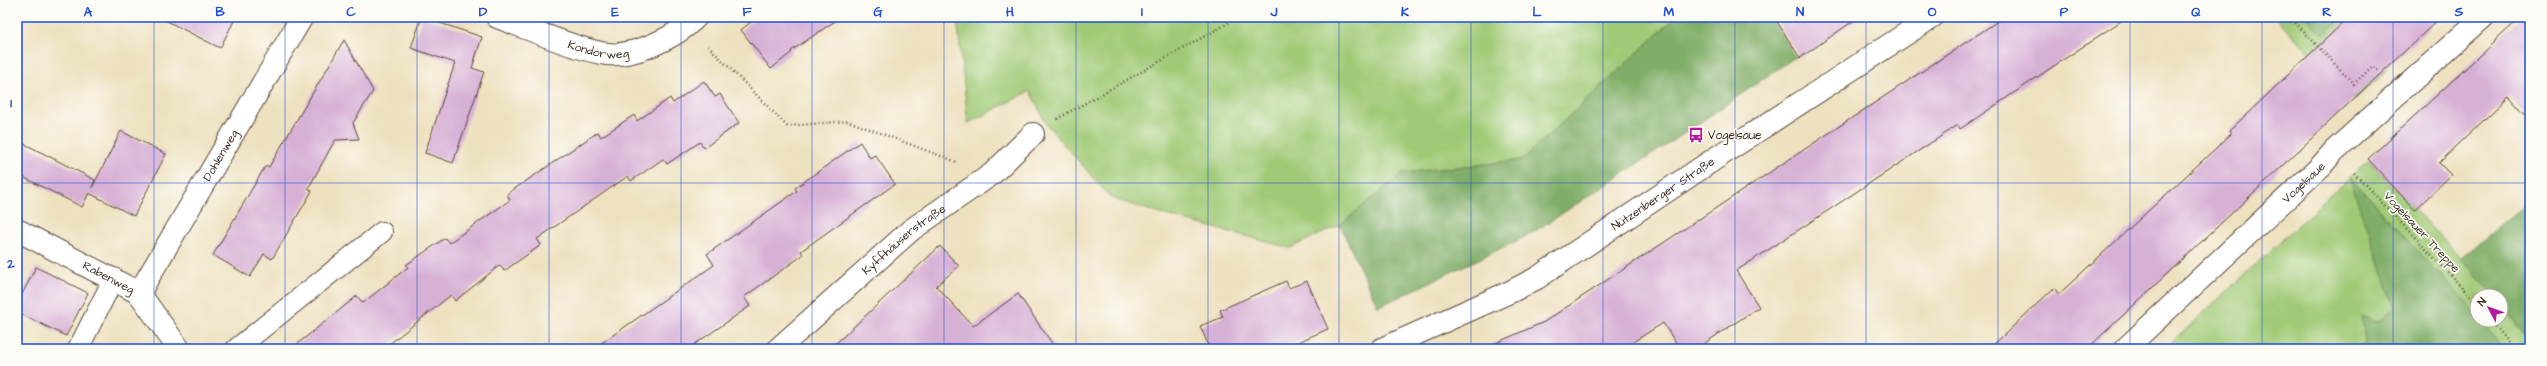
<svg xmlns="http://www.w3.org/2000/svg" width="2547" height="366" viewBox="0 0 2547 366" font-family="'Architects Daughter',sans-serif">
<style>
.green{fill:#a0ca76;stroke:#6e7a4a}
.forest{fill:#80ae67;stroke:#5e6c42}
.building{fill:#d7b0d6}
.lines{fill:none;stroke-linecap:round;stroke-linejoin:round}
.lane-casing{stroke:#564536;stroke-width:22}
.street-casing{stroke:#564536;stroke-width:24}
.secondary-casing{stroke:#564536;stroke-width:24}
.path{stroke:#564536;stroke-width:2.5;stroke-dasharray:1 3;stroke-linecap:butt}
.lane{stroke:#fff;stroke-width:20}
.street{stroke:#fff;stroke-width:22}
.secondary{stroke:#fff;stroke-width:22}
.grid{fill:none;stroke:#1d4ed8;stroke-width:1;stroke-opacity:0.55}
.labels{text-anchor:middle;stroke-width:3.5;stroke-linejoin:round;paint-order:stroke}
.street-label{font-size:12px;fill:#3b2a1e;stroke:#fdfcf7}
.poi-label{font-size:12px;fill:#3b2a1e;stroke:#fdfcf7;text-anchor:start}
.neatline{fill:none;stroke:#1d4ed8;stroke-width:1.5}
.grid-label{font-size:13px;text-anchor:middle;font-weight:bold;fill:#1d4ed8}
</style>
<rect width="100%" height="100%" fill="#fdfcf7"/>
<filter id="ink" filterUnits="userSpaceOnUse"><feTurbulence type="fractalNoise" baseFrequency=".025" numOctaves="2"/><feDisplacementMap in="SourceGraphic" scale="8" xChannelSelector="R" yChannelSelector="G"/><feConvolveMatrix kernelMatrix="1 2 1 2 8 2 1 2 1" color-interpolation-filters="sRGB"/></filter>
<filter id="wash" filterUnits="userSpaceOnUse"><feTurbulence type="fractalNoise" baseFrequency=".012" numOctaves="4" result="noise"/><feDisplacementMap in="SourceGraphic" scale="16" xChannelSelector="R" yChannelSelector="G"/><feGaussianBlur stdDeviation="0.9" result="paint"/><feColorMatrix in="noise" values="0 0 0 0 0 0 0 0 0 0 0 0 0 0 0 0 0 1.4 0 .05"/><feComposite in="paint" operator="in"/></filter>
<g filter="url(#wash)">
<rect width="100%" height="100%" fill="#eee1c0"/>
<!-- green -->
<g class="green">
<polygon points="957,17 1676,17 1522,160 1403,173 1340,225 1290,248 1158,213 1111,198 1047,125 1030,91 968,123"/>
<polygon points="2275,17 2336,17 2386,70 2355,100"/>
<polygon points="2368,160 2496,296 2477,296 2477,316 2350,178 2395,308 2377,321 2365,345 2359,349 2165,349"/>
<polygon points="2501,303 2530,341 2530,349 2503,349 2480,320 2501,320"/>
</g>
<!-- forest -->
<g class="forest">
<polygon points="1676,17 1770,17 1795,57 1673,141 1529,235 1378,307 1340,225 1403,173 1522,160"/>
<polygon points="2306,17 2336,17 2339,20 2323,35"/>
<polygon points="2349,177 2474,311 2477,320 2480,320 2503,349 2359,349 2365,345 2362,316 2377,321 2395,308"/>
<polygon points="2530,201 2530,341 2501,303 2501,296 2496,296 2461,258"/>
</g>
<g id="blocks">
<!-- building -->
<g class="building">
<polygon points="159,17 236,17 220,48"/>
<polygon points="422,17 482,37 472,68 484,72 453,163 425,153 455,63 411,48"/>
<polygon points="757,17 841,17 791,51 792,52 771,69 741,30"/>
<polygon points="1774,17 1859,17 1800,58"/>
<polygon points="2004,17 2127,17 1960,129 1958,125 1736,271 1759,307 1696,349 1680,349 1663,323 1622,349 1482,349 1544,322"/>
<polygon points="2349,17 2441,17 2087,349 1989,349 2054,288 2059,294 2231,134 2229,131"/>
<polygon points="2521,17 2530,17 2530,119 2509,96 2439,163 2451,175 2415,210 2368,159"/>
<polygon points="344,40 373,91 353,123 359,139 335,140 308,189 312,191 272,259 264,254 250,277 213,255 266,165 269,167"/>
<polygon points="704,81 715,97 720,94 739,123 704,148 700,142 667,164 663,159 631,181 628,176 537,239 541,245 504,271 500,265 455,301 451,295 383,349 291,349 357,296 363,303 408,267 406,265 445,238 449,243 510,200 507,194 598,132 601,137 634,115 637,121 670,98 673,103"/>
<polygon points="121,131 166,154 134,216 89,193 82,207 17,174 17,140 95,180 92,188"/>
<polygon points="860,142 870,158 875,155 895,184 801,251 803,255 744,297 750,306 688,349 593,349 714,265 707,254 797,191 795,188"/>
<polygon points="940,246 959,266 936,286 973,326 1018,294 1056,349 830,349"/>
<polygon points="36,267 88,293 66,336 17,312 17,304"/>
<polygon points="1286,281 1289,288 1307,281 1328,329 1282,349 1210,349 1200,326 1223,317 1220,310"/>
</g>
</g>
</g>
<g filter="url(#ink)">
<use href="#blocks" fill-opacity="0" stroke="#564536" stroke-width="1"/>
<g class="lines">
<defs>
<g id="lane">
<polyline points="78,349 114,278"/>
<polyline points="236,349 382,232"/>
</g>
<g id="street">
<path id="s1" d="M497,17C530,29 567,46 601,53C630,60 677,37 696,17"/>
<path id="s2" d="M17,230L139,293L179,349"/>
<path id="s3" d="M139,293L302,17"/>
<path id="s4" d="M778,349L911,230L992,174L1033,134"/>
<path id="s5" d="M2125,349L2320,167L2334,151L2483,17"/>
</g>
<g id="secondary">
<path id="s6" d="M1382,349L1512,291L1537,278L1722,154L1932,17"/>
</g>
</defs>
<!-- lane casing -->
<use href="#lane" class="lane-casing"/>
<!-- street casing -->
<use href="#street" class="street-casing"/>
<!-- secondary casing -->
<use href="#secondary" class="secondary-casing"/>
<!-- path -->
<g class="path">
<polyline points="2290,17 2354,84 2373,66 2378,71"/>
<polyline points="708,46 787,126 848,121 957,162"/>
<polyline points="1057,119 1239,17"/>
<polyline points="2354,173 2477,303"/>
<polyline points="2490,320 2513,349"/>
</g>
<!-- lane -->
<use href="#lane" class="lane"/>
<!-- street -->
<use href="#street" class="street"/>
<!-- secondary -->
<use href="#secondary" class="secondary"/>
</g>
</g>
<!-- grid -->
<path class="grid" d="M154,17V349M285,17V349M417,17V349M549,17V349M681,17V349M812,17V349M944,17V349M1076,17V349M1208,17V349M1339,17V349M1471,17V349M1603,17V349M1735,17V349M1866,17V349M1998,17V349M2130,17V349M2262,17V349M2393,17V349M17,183H2530"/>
<!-- icons -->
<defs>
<symbol id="bus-bare" viewBox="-9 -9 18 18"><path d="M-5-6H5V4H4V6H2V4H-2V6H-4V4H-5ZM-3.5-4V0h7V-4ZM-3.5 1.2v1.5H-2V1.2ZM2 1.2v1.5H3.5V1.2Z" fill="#b5179e" stroke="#fdfcf7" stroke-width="2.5" paint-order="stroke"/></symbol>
</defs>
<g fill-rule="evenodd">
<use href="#bus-bare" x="1685" y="124" width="22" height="22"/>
</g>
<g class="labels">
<!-- street labels -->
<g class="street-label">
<text dy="4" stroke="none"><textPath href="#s1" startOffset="107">Kondorweg</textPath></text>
<text dy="4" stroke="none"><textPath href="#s3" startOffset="160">Dohlenweg</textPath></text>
<text dy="4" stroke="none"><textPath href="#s5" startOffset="244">Vogelsaue</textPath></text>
<text dy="4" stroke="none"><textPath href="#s6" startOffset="322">Nützenberger Straße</textPath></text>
<text transform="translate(2422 232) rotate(47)" y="4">Vogelsauer Treppe</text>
<text dy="4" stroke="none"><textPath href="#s4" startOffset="167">Kyffhäuserstraße</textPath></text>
<text dy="4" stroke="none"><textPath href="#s2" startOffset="103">Rabenweg</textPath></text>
</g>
<!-- poi labels -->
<g class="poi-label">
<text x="1708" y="139">Vogelsaue</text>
</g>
</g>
<!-- margin -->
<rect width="2547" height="366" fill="none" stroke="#fdfcf7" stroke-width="44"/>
<!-- north arrow -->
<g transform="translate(2489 308) rotate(311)"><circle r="19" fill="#fdfcf7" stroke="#afa8a0"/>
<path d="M0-3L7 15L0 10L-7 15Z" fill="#b5179e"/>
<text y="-6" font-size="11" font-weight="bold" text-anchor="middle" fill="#3b2a1e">N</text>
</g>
<rect x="22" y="22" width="2503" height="322" class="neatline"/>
<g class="grid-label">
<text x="88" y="16">A</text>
<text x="220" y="16">B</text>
<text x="351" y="16">C</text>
<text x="483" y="16">D</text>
<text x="615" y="16">E</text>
<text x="747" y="16">F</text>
<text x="878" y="16">G</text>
<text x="1010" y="16">H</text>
<text x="1142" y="16">I</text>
<text x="1274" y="16">J</text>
<text x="1405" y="16">K</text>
<text x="1537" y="16">L</text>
<text x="1669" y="16">M</text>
<text x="1800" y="16">N</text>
<text x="1932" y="16">O</text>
<text x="2064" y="16">P</text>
<text x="2196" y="16">Q</text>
<text x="2327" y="16">R</text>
<text x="2459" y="16">S</text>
<text x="11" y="107">1</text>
<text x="11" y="268">2</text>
</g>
</svg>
